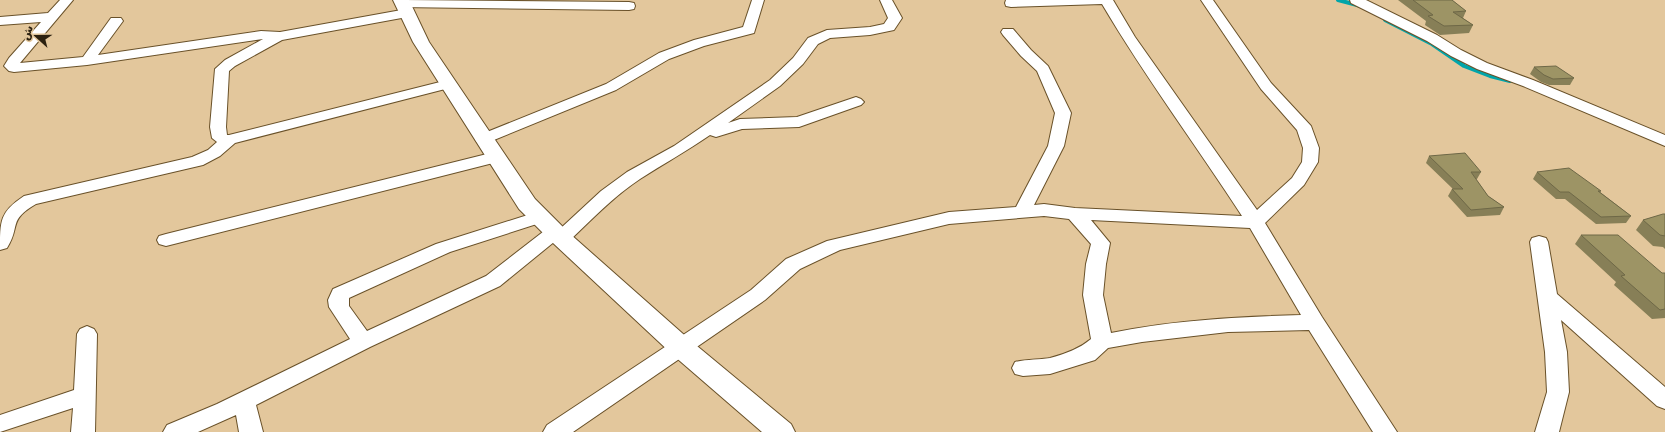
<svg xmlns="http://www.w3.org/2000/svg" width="1665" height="432" viewBox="0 0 1665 432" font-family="'DejaVu Sans',Cairo,sans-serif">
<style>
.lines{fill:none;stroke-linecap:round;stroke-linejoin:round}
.stream{stroke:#01a5aa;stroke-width:4}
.minor-casing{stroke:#695129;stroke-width:2}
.tertiary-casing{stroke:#695129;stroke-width:2}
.minor{fill:#fff;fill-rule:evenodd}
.tertiary{fill:#fff;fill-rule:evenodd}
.wall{fill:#877f57}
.building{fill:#9d9465;stroke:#6e6847}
</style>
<rect width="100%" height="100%" fill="#e3c79c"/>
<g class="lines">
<!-- stream -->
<g class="stream">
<polyline points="1338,0 1361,6"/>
<polyline points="1385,20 1432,44 1464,66 1490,76 1510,81"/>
</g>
<defs>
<g id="minor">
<path d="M60,0H73L20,63L83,57L111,18H121L123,21L98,55L261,31L280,32L407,9L412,10L414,13L412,16L407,17L282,40L235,66L229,71L226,127L227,135H229L448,80L453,81L455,84L453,87L235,143L220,156L203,165L36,204C7,221 21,226 7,248L0,250C0,220 0,212 24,196L192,157L208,150L217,142L212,138L210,127L215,69L225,60L263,39L87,65L14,72L9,71L4,66L9,58L41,22L0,25V17L48,13Z"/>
<polygon points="403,0 629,2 634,3 635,6 634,9 629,10 398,7 397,4 398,1"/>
<polygon points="752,0 764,0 754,33 704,46 669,59 616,90 489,142 483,144 477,142 475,139 477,136 606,84 659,53 694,40 743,27"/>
<path d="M880,0H892L902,18L894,30L870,35L830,38L818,44L803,64L780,86L728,123L740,119L797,117L856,97L861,99L864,102L861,105L799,127L742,129L716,137L710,135C687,151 663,164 640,179C613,197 591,220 568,242L561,244L554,242L500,286L370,347L256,405L263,432H239L236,415L198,432H163L167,425L217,404L350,339L329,307L328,300L333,289L436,244L534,213L540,211L546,213L549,217L546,221L450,252L349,298V306L367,331L486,276L548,228L555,226L561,228L601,191L627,172L674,146L770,80L793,58L808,38L827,30L870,27L884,24L888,18Z"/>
<path d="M1006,0H1113L1135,37L1257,210L1292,178L1302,162L1303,148L1297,130L1261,89L1201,0H1213L1271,83L1311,126L1319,148L1318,162L1304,185L1265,223L1322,317L1397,432H1373L1309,330L1228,332L1142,342L1108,348L1095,360L1050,374L1023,376L1015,374L1012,368L1015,362C1027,359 1039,360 1050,358C1065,354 1079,349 1091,339L1083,295L1086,264L1091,244L1069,219L1044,216L949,224L840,250L800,269L765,300L573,432H543L547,425L751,290L786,259L827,241L949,212L1016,207L1048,146L1055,113L1037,71L1021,56L1003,35L1001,32L1003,29H1013L1031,50L1048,66L1071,113L1064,146L1034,205L1044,204L1075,208L1242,216C1196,145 1145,77 1102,4L1011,7L1006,6L1005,3ZM1091,220L1250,228L1301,315C1237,317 1173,320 1111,333L1103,295L1106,264L1110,243Z"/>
<polygon points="1350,0 1366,0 1437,35 1461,50 1487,63 1533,80 1665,135 1665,146 1523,86 1477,69 1451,56 1427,41 1351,3"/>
<polygon points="495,152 501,153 503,157 501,161 166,246 159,244 157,240 159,236 166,234"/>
<polygon points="1539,236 1546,238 1548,242 1557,294 1665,387 1665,409 1657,406 1561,320 1567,352 1569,392 1559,432 1535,432 1547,392 1545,352 1530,242 1532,238"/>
<polygon points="87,326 94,329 97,334 95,432 71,432 73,408 0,432 0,415 74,390 77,334 80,329"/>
</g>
<polygon id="tertiary" points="393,0 409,0 429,42 535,199 569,233 691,341 791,424 795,432 762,432 673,355 553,243 519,209 413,42"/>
</defs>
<!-- minor casing -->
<use href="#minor" class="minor-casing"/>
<!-- tertiary casing -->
<use href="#tertiary" class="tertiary-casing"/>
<!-- minor -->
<use href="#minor" class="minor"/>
<!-- tertiary -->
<use href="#tertiary" class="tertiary"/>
</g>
<!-- wall -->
<g class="wall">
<polygon points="1398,0 1452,0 1466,11 1463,18 1473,25 1469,33 1440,35 1425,25 1426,21"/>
<polygon points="1534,67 1574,78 1570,85 1549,85 1541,82 1530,74"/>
<polygon points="1429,156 1481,172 1477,179 1476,179 1488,196 1504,207 1500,215 1467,217 1448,196 1452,189 1453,189 1426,163"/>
<polygon points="1537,172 1601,191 1600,192 1631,216 1626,223 1596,224 1565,199 1556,199 1533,179"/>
<polygon points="1665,214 1665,249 1663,247 1653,246 1636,230 1643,220"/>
<polygon points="1581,235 1662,273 1665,273 1665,318 1652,319 1614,285 1616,282 1575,244"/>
</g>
<!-- building -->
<g class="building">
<polygon points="1413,0 1452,0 1466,11 1453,12 1473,25 1444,26 1428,16 1433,15"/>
<polygon points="1556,66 1574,78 1553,79 1544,75 1534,67"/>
<polygon points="1465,153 1481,172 1471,172 1488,196 1504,207 1471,210 1452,189 1463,189 1429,156"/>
<polygon points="1569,168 1601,191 1598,191 1631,216 1601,217 1569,192 1560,192 1537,172"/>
<polygon points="1663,214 1665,214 1665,236 1660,235 1643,220"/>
<polygon points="1581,235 1618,235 1662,273 1665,273 1665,309 1660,310 1621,276 1625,275"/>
</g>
<!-- north arrow -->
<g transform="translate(36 36) rotate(291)" stroke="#e3c79c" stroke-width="3" paint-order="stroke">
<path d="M0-3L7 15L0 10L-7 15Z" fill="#2c2110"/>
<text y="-6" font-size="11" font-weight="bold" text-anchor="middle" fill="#2c2110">ش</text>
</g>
</svg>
